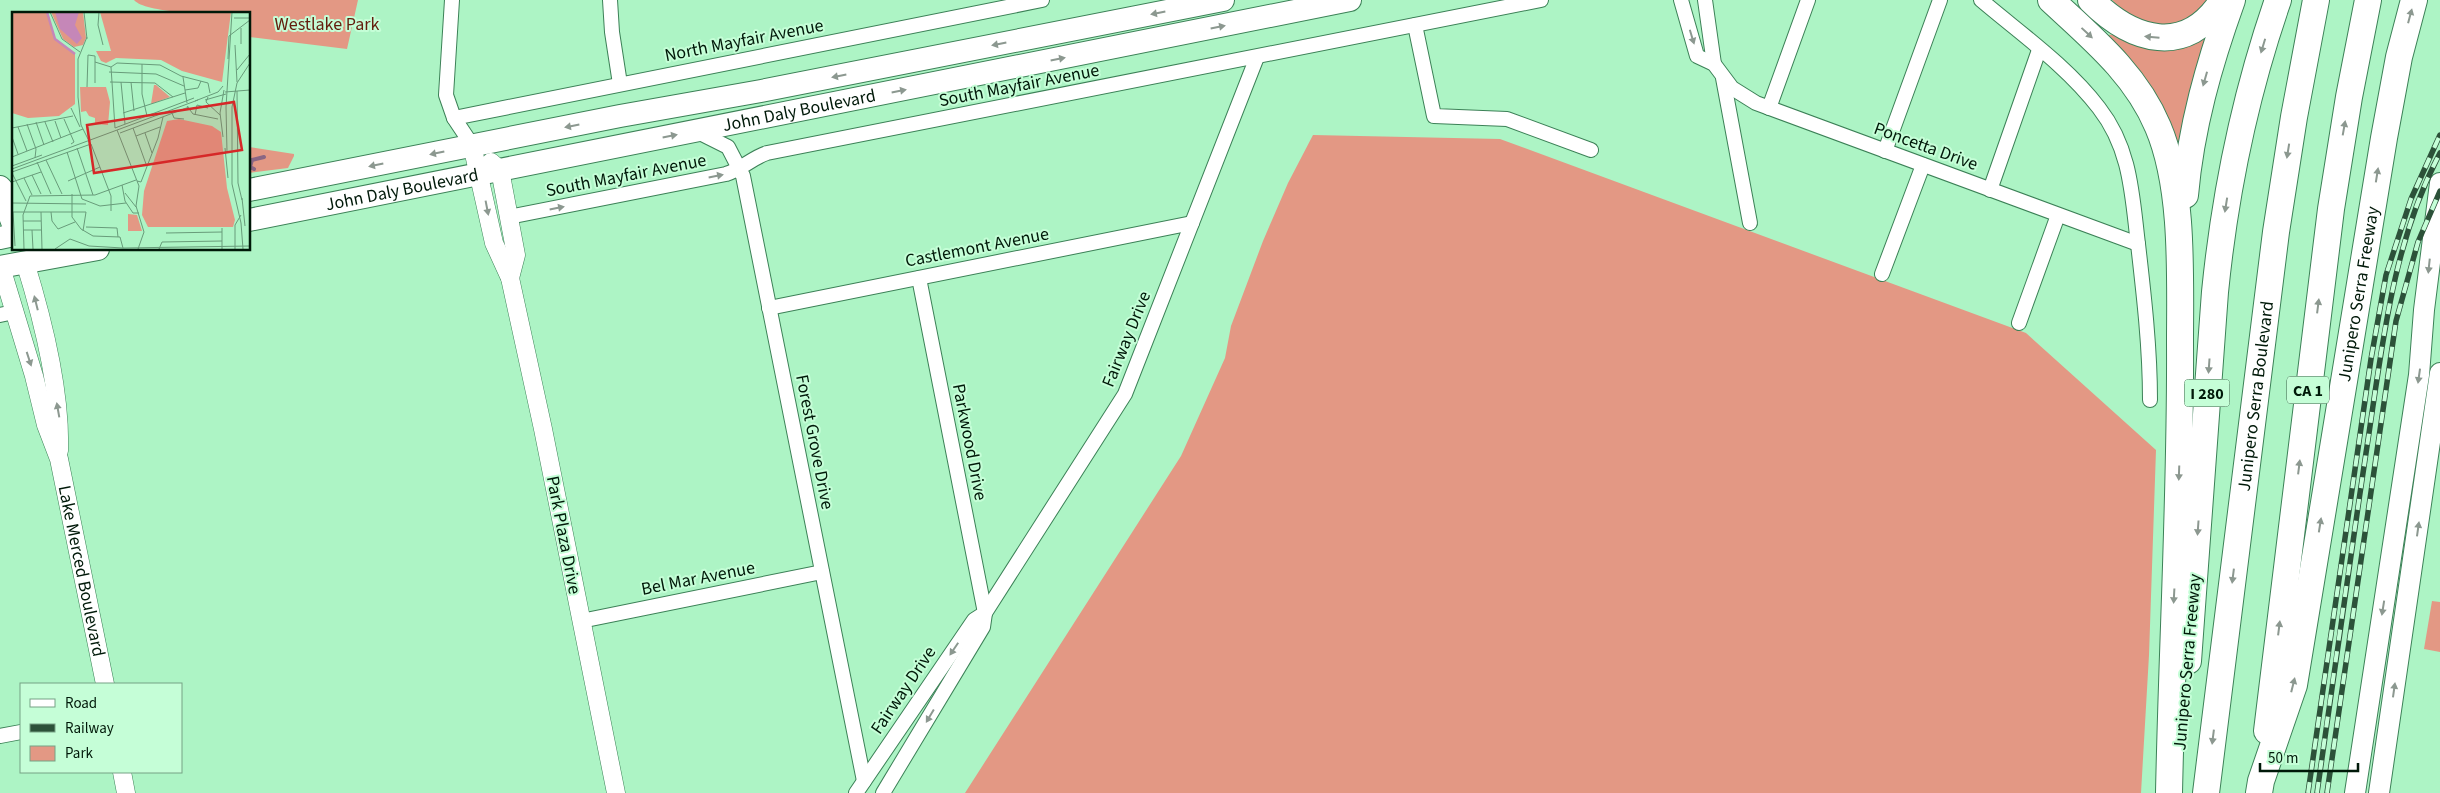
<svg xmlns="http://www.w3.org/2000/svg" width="2440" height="793" viewBox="0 0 2440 793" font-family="'Source Sans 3',sans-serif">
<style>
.green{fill:#e39884}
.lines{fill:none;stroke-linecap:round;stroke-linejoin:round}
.stream{stroke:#8a6684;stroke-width:4}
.minor-casing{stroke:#3c8157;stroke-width:16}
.tertiary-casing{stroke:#3c8157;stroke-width:19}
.secondary-casing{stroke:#3c8157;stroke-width:22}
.primary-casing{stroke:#3c8157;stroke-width:24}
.motorway-casing{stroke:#3c8157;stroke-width:28}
.minor{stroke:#fff;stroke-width:14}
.tertiary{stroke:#fff;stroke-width:18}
.secondary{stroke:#fff;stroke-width:20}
.primary{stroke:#fff;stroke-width:22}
.motorway{stroke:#fff;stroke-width:26}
.rail-casing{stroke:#2c5139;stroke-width:5.5}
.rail{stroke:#c5fed7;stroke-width:4;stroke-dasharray:11;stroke-linecap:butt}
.oneway{fill:#8c9890}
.labels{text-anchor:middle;stroke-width:4;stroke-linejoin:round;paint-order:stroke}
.shield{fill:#c5fed7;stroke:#3b5e47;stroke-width:1}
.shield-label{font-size:16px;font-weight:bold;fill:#001909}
.park-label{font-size:18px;fill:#631e0d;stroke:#c5fed7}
.street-label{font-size:18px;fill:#001909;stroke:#c5fed7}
.inset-river{fill:none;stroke:#c587b8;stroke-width:2.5}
.inset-road{fill:none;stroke:#689c7a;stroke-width:1}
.view{fill:#d62828;fill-opacity:0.15;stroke:#d62828;stroke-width:2.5}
.inset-edge{fill:none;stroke:#001909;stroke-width:2.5}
</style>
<rect width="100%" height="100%" fill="#adf4c5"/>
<!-- green -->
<g class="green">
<path d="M134,0H358L347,49L249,37V14C227,14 147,15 134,0Z"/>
<polygon points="2112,0 2219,0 2164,31 2128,16"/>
<polygon points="2214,23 2179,174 2110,47 2108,35"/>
<polygon points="1313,135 1500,139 2026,333 2156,450 2149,655 2141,793 965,793 1181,456 1225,358 1231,326 1263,241 1288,183"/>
<polygon points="249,147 294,154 294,156 288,168 249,173"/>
<polygon points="2432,601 2440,602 2440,652 2424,649"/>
</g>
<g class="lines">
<!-- stream -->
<polyline class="stream" points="254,169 250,167 252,160 264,157"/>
<defs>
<g id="minor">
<polyline points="452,0 446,95 454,118 472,145"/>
<polyline points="610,0 612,32 620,84"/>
<polyline points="1681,0 1697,56 1714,64 1732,88 1756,103 2138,244"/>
<polyline points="1705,0 1714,64"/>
<path d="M1981,0C2021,34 2067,66 2099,108C2131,149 2132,195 2138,244C2144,296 2150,348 2150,400"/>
<polyline points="1415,25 1434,116 1507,119 1591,150"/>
<polyline points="1723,78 1750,223"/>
<polyline points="1769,108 1808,0"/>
<polyline points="454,118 1042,0"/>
<polyline points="698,132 728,147 743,176 864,781"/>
<polyline points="1885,151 1940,0"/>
<polyline points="1990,190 2039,50"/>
<path d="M509,217L726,174C742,169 752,158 767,153L1541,0"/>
<polyline points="1882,274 1923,165"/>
<polyline points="769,308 1192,223"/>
<polyline points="0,315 14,312"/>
<polyline points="2019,323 2058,215"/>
<polyline points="581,621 822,572"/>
<polyline points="0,736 21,732"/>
<polyline points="856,793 974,620 985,613 1125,394 1257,57"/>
<polyline points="883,793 983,627 985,613 919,278"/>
</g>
<g id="tertiary">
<polyline points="472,145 494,243 510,278 543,429 616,793"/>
<polyline points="491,162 500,170 516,255 510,278"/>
<path d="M25,262C43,320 61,390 59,451"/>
<path id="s1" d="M1,267L34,376L46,425L59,459L105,684"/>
<polyline points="122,772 126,793"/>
</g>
<g id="secondary">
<polyline points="0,192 14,230"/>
<polyline points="2355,793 2419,375 2424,310 2440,183"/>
<polyline points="2379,793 2440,373"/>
</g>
<g id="primary">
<polyline points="0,187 14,202"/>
<polyline points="249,190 620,116 761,91 1223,0"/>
<path id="s2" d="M249,220L1350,0"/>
<polyline points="0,238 14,235"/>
<polyline points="0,267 98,249"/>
</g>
<g id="motorway">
<path d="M2051,0C2092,38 2136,74 2158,127C2184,188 2180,277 2180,343C2181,493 2172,643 2169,793"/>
<path d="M2091,0C2132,41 2186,58 2223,0"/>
<path d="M2185,195C2191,127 2209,64 2232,0"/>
<path d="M2188,661L2215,292C2225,192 2245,95 2278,0"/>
<polyline points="2267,731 2331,209 2349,97 2368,0"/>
<path id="s3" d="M2206,793L2276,232L2294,117L2316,0"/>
<path id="s4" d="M2259,793L2261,781L2294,685L2384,138L2399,57L2414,0"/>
</g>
</defs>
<!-- minor casing -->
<use href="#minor" class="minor-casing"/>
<!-- tertiary casing -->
<use href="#tertiary" class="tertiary-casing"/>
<!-- secondary casing -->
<use href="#secondary" class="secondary-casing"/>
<!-- primary casing -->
<use href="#primary" class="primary-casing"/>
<!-- motorway casing -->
<use href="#motorway" class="motorway-casing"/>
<!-- minor -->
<use href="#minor" class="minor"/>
<!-- tertiary -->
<use href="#tertiary" class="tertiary"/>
<!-- secondary -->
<use href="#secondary" class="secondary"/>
<!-- primary -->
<use href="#primary" class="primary"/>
<!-- motorway -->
<use href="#motorway" class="motorway"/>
<defs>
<g id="rail">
<polyline points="2308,793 2371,359 2386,275 2411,199 2440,135"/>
<path d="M2317,793C2333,679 2349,566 2366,453C2382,350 2391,246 2440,153"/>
<polyline points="2327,793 2396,321 2418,242 2440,191"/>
</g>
</defs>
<!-- rail casing -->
<use href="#rail" class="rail-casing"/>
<!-- rail -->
<use href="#rail" class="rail"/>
</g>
<!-- one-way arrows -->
<defs><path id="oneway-solid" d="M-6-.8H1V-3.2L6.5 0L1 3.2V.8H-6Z" transform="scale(1.25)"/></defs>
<g class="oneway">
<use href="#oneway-solid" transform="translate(1158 13) rotate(169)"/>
<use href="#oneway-solid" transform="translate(2410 16) rotate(-75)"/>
<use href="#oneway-solid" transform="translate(1218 27) rotate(-11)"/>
<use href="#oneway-solid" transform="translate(2087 33) rotate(43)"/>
<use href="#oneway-solid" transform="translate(1692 37) rotate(73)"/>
<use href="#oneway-solid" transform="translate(2152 37) rotate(-175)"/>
<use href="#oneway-solid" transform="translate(999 44) rotate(169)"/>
<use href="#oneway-solid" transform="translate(2263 46) rotate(107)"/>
<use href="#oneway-solid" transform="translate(1058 59) rotate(-11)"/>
<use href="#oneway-solid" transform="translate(839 76) rotate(169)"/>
<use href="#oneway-solid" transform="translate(2205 79) rotate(106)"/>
<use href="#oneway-solid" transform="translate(899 91) rotate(-11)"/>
<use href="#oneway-solid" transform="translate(572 126) rotate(169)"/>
<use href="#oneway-solid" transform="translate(2344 128) rotate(-80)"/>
<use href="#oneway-solid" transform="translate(670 136) rotate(-11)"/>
<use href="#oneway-solid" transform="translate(2288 151) rotate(99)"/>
<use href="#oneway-solid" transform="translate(437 153) rotate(168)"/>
<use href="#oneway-solid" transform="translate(376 165) rotate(168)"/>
<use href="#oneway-solid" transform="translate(2377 175) rotate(-81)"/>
<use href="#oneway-solid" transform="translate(716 176) rotate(-11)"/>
<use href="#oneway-solid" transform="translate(2226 205) rotate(99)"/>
<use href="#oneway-solid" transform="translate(487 208) rotate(79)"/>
<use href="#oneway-solid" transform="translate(557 208) rotate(-11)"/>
<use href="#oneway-solid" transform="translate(2429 266) rotate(96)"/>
<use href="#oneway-solid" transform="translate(36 303) rotate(-104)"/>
<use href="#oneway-solid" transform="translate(2318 306) rotate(-83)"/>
<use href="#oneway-solid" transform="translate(29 359) rotate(72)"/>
<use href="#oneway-solid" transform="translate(2209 366) rotate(94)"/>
<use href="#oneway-solid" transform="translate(2419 376) rotate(98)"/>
<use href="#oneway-solid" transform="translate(58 410) rotate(-100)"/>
<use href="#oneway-solid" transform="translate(2299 467) rotate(-83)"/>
<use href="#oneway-solid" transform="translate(2179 473) rotate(92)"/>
<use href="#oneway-solid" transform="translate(2320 525) rotate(-81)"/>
<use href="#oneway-solid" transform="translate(2198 528) rotate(94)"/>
<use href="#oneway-solid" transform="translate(2418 529) rotate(-82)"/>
<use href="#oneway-solid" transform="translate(2233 576) rotate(97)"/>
<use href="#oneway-solid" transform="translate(2174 596) rotate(93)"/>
<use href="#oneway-solid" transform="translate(2383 608) rotate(99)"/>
<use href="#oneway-solid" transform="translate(2279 628) rotate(-83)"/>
<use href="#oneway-solid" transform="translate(954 649) rotate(124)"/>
<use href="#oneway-solid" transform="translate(2293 685) rotate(-76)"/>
<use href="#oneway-solid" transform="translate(2394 690) rotate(-82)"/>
<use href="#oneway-solid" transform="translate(930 716) rotate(121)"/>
<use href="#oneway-solid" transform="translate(2213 737) rotate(97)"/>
</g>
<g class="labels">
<!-- shield labels -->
<g class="shield">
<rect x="2287" y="376.5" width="42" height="27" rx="4"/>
<rect x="2184.5" y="379.5" width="45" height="27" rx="4"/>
</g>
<g class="shield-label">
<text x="2308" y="396">CA 1</text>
<text x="2207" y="399">I 280</text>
</g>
<!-- park labels -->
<g class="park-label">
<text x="327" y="30">Westlake Park</text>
</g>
<!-- street labels -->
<g class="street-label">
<text transform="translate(744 40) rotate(-11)" y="6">North Mayfair Avenue</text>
<text transform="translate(1019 85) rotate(-11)" y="6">South Mayfair Avenue</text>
<text dy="6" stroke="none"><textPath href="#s2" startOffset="561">John Daly Boulevard</textPath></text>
<text transform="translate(1926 146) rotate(20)" y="6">Poncetta Drive</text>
<text transform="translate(626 175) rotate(-11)" y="6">South Mayfair Avenue</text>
<text dy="6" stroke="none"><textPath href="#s2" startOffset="156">John Daly Boulevard</textPath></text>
<text transform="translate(977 247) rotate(-11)" y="6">Castlemont Avenue</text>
<text dy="6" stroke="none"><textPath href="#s4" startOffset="510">Junipero Serra Freeway</textPath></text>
<text transform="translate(1126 339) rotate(-68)" y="6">Fairway Drive</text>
<text dy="6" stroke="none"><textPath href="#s3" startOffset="400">Junipero Serra Boulevard</textPath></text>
<text transform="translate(815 442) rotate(79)" y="6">Forest Grove Drive</text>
<text transform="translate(970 442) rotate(79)" y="6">Parkwood Drive</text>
<text transform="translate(564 535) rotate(79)" y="6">Park Plaza Drive</text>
<text dy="6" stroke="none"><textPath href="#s1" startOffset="315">Lake Merced Boulevard</textPath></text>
<text transform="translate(698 578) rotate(-11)" y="6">Bel Mar Avenue</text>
<text transform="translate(2187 662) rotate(-85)" y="6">Junipero Serra Freeway</text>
<text transform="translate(903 690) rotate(-56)" y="6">Fairway Drive</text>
</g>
</g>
<!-- overview -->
<g transform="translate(12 12)">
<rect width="238" height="238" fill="#adf4c5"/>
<path d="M0,0H35L43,27L63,42V92L47,104L16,106L0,101ZM39,0H71L74,26L71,33L62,35L51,27ZM88,0H219L210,70L170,59L149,48L104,46L94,51L89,49L84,39H99ZM142,73H144L158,85L139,92ZM68,75H94L98,90L96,113L83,112V106L77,104L74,99L69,100ZM167,107L200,114L209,120L215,176L223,208L221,215H136L130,203L132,179L155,109ZM116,202L125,203L130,219H116Z" fill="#e39884"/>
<path d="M43,0H67L63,13L70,26L65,32L48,17Z" fill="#c587b8"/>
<path class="inset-river" d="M35,0L43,27L63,42"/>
<path class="inset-road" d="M38,0L50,27L68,40M72,0L75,27M87,0L86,13L91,33M222,6H238M229,16V32M75,25L66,47V85L69,113L77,129M223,33L225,70M216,47L217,24L238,8M83,50L99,55M130,52V82L135,104M99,55L105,51L148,53L169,64L196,71L198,81M99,55L103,116M225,58L238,42M97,60L144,62L172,74M171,65L175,91M98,70L143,71L161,85M109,70L113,112M119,70L122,99M75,75L76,43L83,44V71M173,78L186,76L189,69M225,79L226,171L230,188M213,80L238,78M196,85L194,90L208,103M193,88L214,82M183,89L206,80L211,74M175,94L181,102L206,107M59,96L68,115M111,101L173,81M160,101L162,106L172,107M183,103L185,93L196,96M52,107L62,130L59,132M43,109L49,126M24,110L32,133M33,110L41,130M15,112L24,137L23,146M6,115L15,139M0,116L61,104M103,116L182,86M121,116L134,152M105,118L127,174L124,194L132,220L126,237M108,121L177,95M133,121L140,141M124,124L148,115M0,125L6,142M211,125L208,101L212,78M79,132L99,184V199M65,136L81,183M213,136L216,166M55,140L70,187L88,194L114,191M215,140L214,95L220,0M0,145L71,117M34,148L50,182M25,150L39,182M0,154L30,143M0,157L186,88M0,160L79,132M0,161L14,189M20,163L29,182M12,166L20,183M56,169L88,155M125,169L129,170L146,126L151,105M0,170L29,160M110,173L113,189L121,201H127M113,181L124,195M60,182V205L69,217L81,224L108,225L111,236M230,186L233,214M0,191L74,192M0,200H74L71,219M1,200L3,234M29,200L30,237M39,200L40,209L46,217L63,210M11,209H29M74,215L105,216L106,225M210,216V237M11,218H29M20,218L21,237M154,221L210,220M12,237L11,203L18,184L83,183L124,168M43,237L58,227L77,234L111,236L238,234M147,237L150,230L210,229M223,237V213L229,203M231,237L229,211L220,172V95L225,71L238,51"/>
<path class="view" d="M222,90L230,138L82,161L75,113Z"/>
<rect width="238" height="238" class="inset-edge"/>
</g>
<!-- legend -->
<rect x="20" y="683" width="162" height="90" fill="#c5fed7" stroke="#76a285"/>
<rect x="30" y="699" width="25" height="8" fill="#ffffff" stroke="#76a285"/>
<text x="65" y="708" font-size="15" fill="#001909">Road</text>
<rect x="30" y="724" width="25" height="8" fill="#2c5139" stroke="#76a285"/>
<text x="65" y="733" font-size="15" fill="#001909">Railway</text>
<rect x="30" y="746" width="25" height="15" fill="#e39884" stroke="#76a285"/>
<text x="65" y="758" font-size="15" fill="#001909">Park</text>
<!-- scale -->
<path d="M2260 763v8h98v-8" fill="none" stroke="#001909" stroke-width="2.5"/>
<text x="2268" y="763" font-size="15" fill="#001909" stroke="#c5fed7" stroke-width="4" paint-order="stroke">50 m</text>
</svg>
